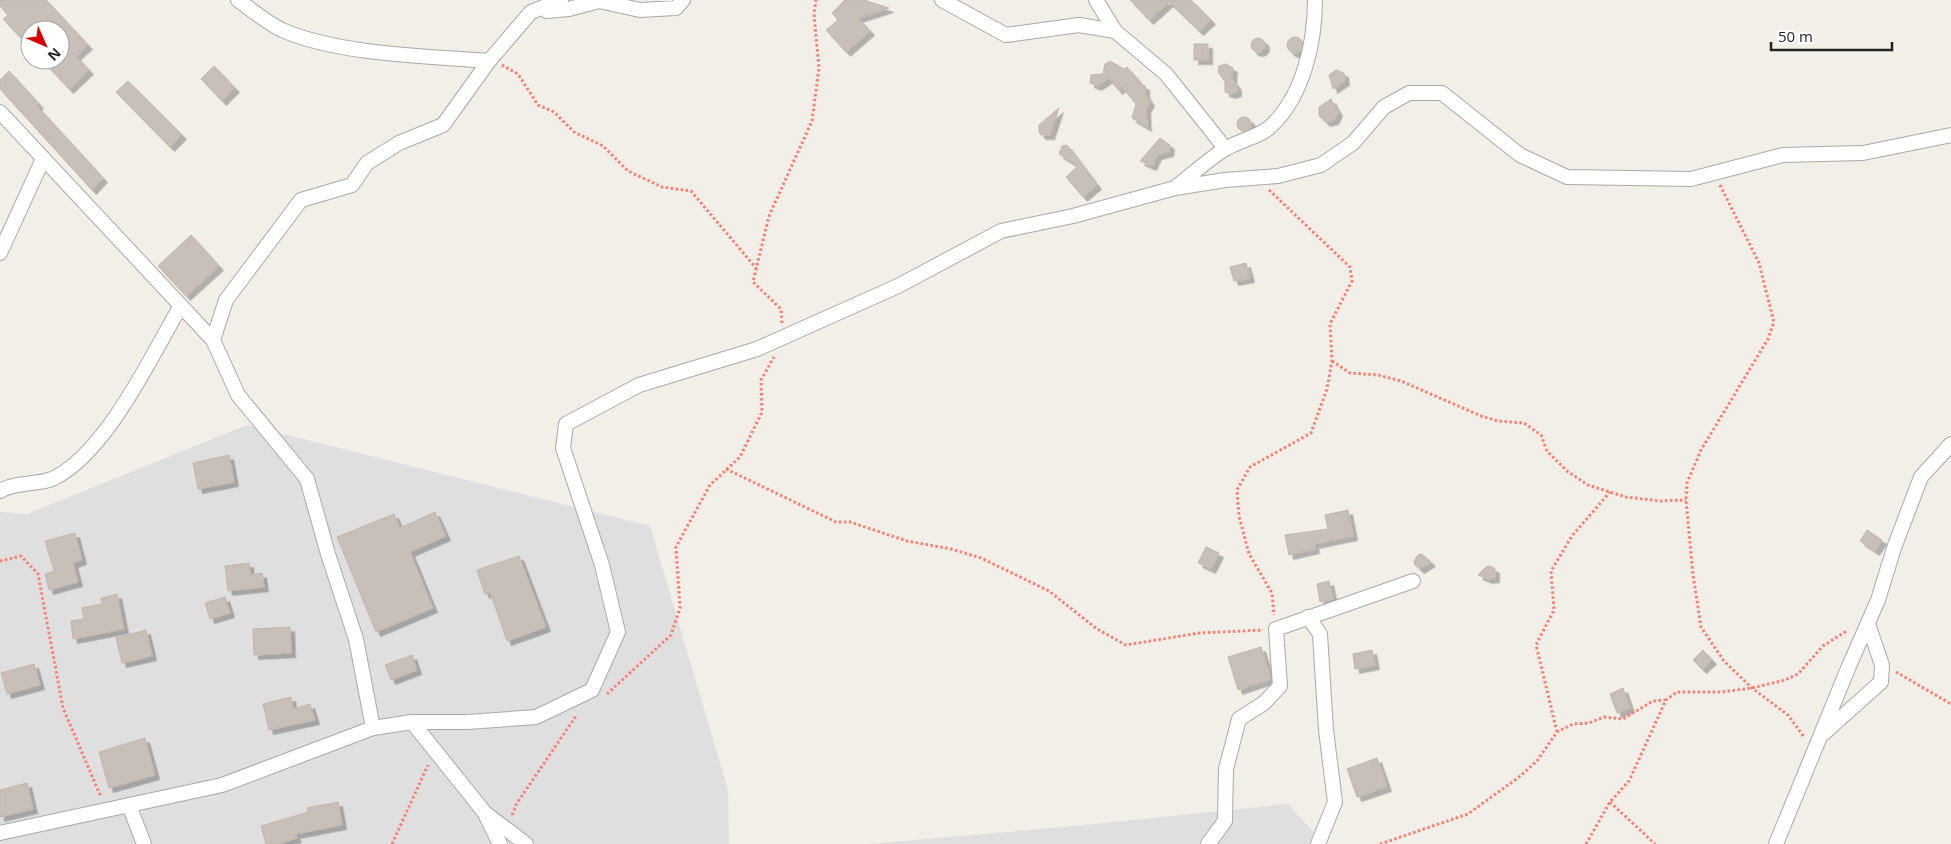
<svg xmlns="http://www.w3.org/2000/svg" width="1951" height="844" viewBox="0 0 1951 844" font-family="'Open Sans',sans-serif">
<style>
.residential{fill:#e0dfdf}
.building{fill:#c7bfb8;stroke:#c4b6ab;filter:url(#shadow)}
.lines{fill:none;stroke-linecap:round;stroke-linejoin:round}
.minor-casing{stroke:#a9a9a9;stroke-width:16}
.path{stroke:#fa8072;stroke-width:3;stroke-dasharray:2.5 2.5;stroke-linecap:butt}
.minor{stroke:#fff;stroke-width:14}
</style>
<defs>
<filter id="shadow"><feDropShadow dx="4.5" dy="4.5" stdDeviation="0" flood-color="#0004"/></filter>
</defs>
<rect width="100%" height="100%" fill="#f2efe9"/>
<!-- residential -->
<g class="residential">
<polygon points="247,425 650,526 728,790 729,844 0,844 0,512 27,514"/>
<polygon points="1288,804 1324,844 868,844 1074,826"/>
</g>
<!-- building -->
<g class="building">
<polygon points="0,0 46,0 88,45 76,56 89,70 69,89 42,60 60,60 60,30 30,30 30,48 3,19 8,15 0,6"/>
<polygon points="845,0 864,0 889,8 858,18 870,31 846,52 826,30 838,20 832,13"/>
<polygon points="1130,0 1191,0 1211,20 1199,31 1169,2 1149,20"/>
<circle cx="1295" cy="45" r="8"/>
<circle cx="1258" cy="45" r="7"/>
<rect x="1194" y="44" width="14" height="16"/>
<polygon points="1108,62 1112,62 1124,69 1127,67 1136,78 1144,86 1145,85 1145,93 1150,102 1146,109 1147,127 1132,118 1136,104 1122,87 1118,90 1109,78 1097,86 1090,83 1091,75 1103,74 1105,64"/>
<polygon points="1226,64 1233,68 1232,79 1237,86 1237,92 1231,94 1225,92 1225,82 1218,72 1219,66"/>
<polygon points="214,66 235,88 222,101 201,79"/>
<polygon points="1336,70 1344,73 1345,81 1333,89 1329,75"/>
<polygon points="9,71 39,104 37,106 103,178 92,190 0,89 0,80"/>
<polygon points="128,81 182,135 170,147 116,92"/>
<polygon points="1331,99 1338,112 1334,120 1326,122 1319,116 1319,107"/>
<polygon points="1059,108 1050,135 1041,135 1039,132 1039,125"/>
<circle cx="1244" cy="124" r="7"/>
<polygon points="1160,138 1170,145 1169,152 1157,155 1152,166 1140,161"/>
<polygon points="1067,145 1097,185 1083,197 1066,177 1078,166 1059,154 1062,146"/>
<polygon points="191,235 219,266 186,296 158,266"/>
<polygon points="1246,263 1250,278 1234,281 1230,267"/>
<polygon points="229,455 234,482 198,489 193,463"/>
<polygon points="1348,510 1353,536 1314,544 1315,549 1289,555 1285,535 1328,529 1325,515"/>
<polygon points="435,512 446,536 410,552 433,608 376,632 337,537 394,514 400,528"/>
<polygon points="1867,530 1882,540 1875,551 1860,541"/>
<polygon points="75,533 82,560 73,563 78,582 49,590 45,574 54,571 45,541"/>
<polygon points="1206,547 1219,553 1211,569 1198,563"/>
<polygon points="1422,554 1431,562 1420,569 1415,565 1414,561 1418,555"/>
<polygon points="519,556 546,627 507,641 490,592 485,594 477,570"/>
<polygon points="249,563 250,575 262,573 264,587 228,591 225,566"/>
<polygon points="1490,566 1495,569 1495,578 1488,579 1478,575 1486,567"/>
<polygon points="1329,581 1333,599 1320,602 1317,584"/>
<polygon points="117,594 124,629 73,639 71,621 84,619 82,608 102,604 101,598"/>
<polygon points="225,597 230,613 210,619 205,603"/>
<polygon points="290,627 291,653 254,655 253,629"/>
<polygon points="146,630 152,656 122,663 116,638"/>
<polygon points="1261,647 1271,679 1238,690 1228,657"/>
<polygon points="1372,650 1375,665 1355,669 1353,654"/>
<polygon points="1703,650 1712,660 1702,669 1693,660"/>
<polygon points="412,655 417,670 391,680 385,665"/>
<polygon points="34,664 40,685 7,694 1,673"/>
<polygon points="1623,688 1630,708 1617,713 1610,694"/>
<polygon points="291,697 293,709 310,704 315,720 269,730 263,704"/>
<polygon points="145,738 155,775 109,788 99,752"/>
<polygon points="1377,758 1387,787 1357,797 1347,769"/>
<polygon points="27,783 33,809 0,817 0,790"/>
<polygon points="338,802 342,825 295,834 297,838 278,844 266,844 261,826 308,812 307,808"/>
</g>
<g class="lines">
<defs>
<g id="minor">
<path d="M238,0C252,10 267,23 282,30C340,55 427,56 489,61"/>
<polyline points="942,0 1006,35 1079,25 1115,31"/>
<polyline points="1096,0 1115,31 1166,74 1225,148"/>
<polyline points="547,11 569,9 599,1 640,10 676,8 683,0"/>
<polyline points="0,112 213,340 238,395 307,479 328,554 356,639 373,728"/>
<path d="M1176,187C1192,175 1209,158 1227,148C1240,140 1260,137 1271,126C1303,96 1315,43 1315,0"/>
<polyline points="0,253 43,159"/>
<polyline points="213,340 226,300 301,200 352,185 367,163 399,143 443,125 489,61 531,12 561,0"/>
<path d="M0,491C14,482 36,485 52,479C105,455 151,357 180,307"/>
<polyline points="1308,617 1320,634 1326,730 1335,802 1318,844"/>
<polyline points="412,722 485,813 526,844"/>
<polyline points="1824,733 1881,682 1882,665 1868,624"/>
<polyline points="129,805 144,844"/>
<polyline points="486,816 500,844"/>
<polyline points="0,833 222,785 373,728 412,722 468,722 536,717 592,690 618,632 602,565 563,448 566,424 639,385 757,349 898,286 1001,231 1073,216 1175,188 1225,180 1278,176 1321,165 1353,143 1384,107 1409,93 1442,93 1520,155 1567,177 1691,179 1783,155 1863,153 1951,135"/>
<polyline points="1208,844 1225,821 1226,769 1239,719 1264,703 1280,686 1276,629 1413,581"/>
<polyline points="1776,844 1849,666 1878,600 1894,548 1921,477 1951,444"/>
</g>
</defs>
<!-- minor casing -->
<use href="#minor" class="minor-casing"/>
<!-- path -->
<g class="path">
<polyline points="502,65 518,74 538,105 554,112 574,132 603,146 628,171 662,187 691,191 756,268"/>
<polyline points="1720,185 1759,263 1774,322 1768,339 1701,450 1687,483 1686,500 1693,575 1701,627 1724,661 1752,688 1788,715 1804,737"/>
<polyline points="1269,190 1350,267 1352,281 1330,324 1332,361 1327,389 1311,433 1250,467 1237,490 1239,516 1249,554 1272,593 1274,615"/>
<polyline points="782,323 781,309 753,282 769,216 812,121 819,68 814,14 816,0"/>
<polyline points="1332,361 1350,373 1378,375 1401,381 1481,416 1498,421 1524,423 1541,435 1547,451 1567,471 1588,485 1626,497 1660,501 1686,500"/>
<polyline points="726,469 836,522 850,522 907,541 951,549 981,558 1049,591 1097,629 1126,645 1199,633 1263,630"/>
<polyline points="0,561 21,556 38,574 63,708 101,797"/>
<polyline points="1896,672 1951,704"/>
<polyline points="607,694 671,635 680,608 676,547 710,485 740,457 762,412 761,380 774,357"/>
<polyline points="1557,732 1536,645 1554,610 1551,571 1572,536 1610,492"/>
<polyline points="1610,802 1655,844"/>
<polyline points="512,815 517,803 576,716"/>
<polyline points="392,844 428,765"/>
<polyline points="1380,844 1468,814 1519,777 1537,761 1557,732 1573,724 1589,723 1604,717 1623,719 1653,701 1665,700"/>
<polyline points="1586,844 1610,802 1629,781 1666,700 1677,692 1721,692 1752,688 1785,680 1798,674 1823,646 1848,630"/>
</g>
<!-- minor -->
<use href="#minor" class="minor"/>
</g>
<!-- north arrow -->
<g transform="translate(45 45) rotate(135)"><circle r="24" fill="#ffffff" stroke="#a7a7a7"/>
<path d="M0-4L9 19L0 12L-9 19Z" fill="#d40000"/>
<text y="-8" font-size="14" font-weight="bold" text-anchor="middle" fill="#222222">N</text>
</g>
<!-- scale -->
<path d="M1771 42v8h121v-8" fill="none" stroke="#222222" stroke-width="2.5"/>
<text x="1778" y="42" font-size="15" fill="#222222" stroke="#ffffff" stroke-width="4" paint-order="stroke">50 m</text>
</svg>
